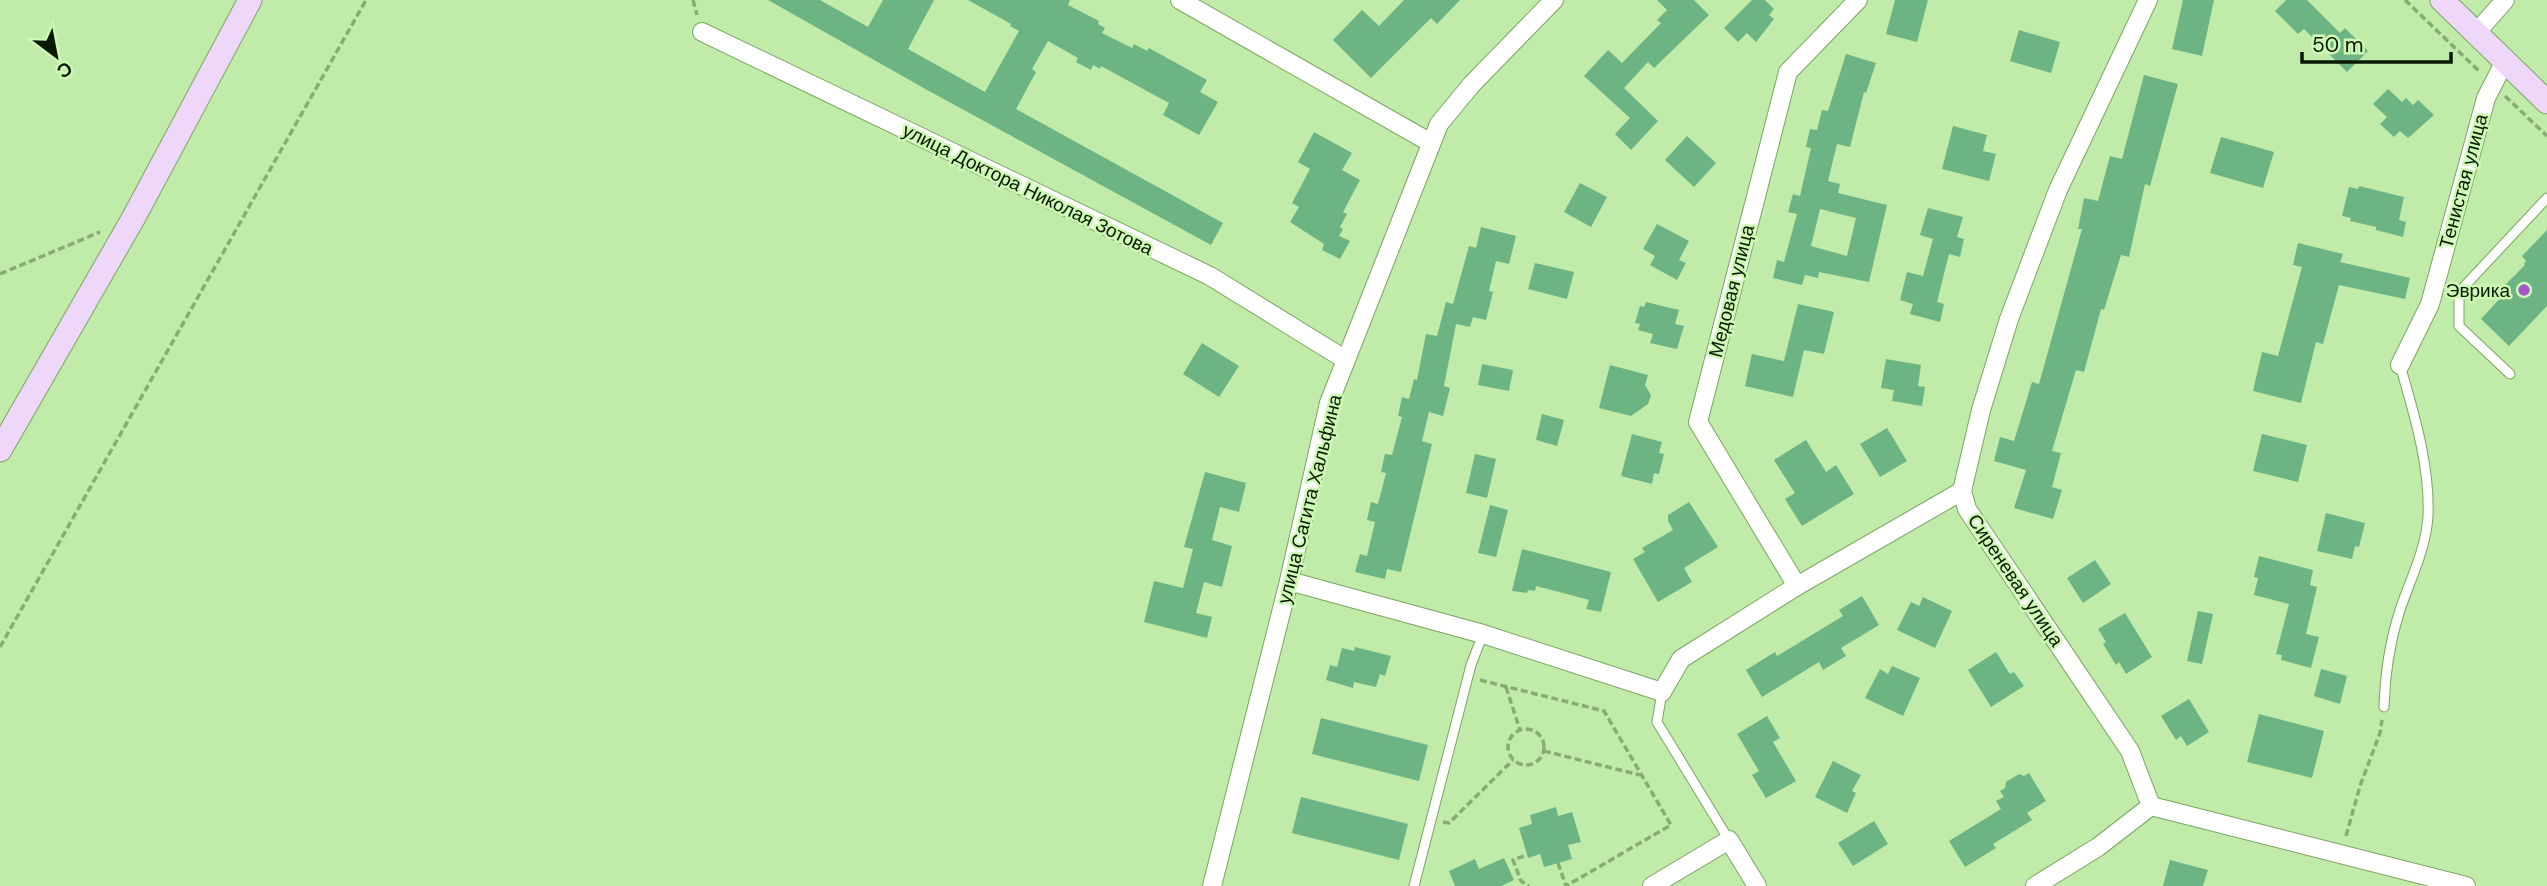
<svg xmlns="http://www.w3.org/2000/svg" width="2547" height="886" viewBox="0 0 2547 886" font-family="'DM Sans',sans-serif">
<style>
.building{fill:#6db485;fill-rule:evenodd}
.lines{fill:none;stroke-linecap:round;stroke-linejoin:round}
.lane-casing{stroke:#7da464;stroke-width:11}
.street-casing{stroke:#7da464;stroke-width:20}
.secondary-casing{stroke:#7da464;stroke-width:25}
.path{stroke:#89ab76;stroke-width:3.5;stroke-dasharray:7 3.5;stroke-linecap:butt}
.lane{stroke:#fff;stroke-width:9}
.street{stroke:#fff;stroke-width:18}
.secondary{stroke:#eed7f9;stroke-width:23}
.poi-dot{fill:#a658c9;stroke:#cef9b5;stroke-width:2.5}
.labels{text-anchor:middle;stroke-width:5;stroke-linejoin:round;paint-order:stroke}
.street-label{font-size:19px;fill:#0a1902;stroke:#cef9b5}
.poi-label{font-size:19px;fill:#0a1902;stroke:#cef9b5;text-anchor:end}
</style>
<rect width="100%" height="100%" fill="#c1eba8"/>
<!-- building -->
<g class="building">
<polygon points="768,0 820,0 868,27 883,0 934,0 908,49 985,92 1019,31 1010,26 1011,24 968,0 1070,0 1068,5 1099,21 1098,24 1105,28 1102,33 1132,48 1134,44 1147,51 1149,48 1207,80 1200,92 1218,102 1199,135 1163,115 1169,103 1101,66 1100,69 1093,65 1091,70 1076,62 1078,58 1048,41 1032,69 1036,72 1016,109 1223,223 1211,245 929,91"/>
<polygon points="1404,0 1460,0 1437,24 1431,18 1371,78 1333,40 1362,10 1379,26"/>
<polygon points="1657,0 1694,0 1709,15 1654,68 1648,62 1624,88 1658,121 1631,150 1615,134 1630,118 1584,76 1608,50 1622,63 1661,23 1657,20 1667,10"/>
<polygon points="1752,0 1765,0 1774,9 1769,15 1774,19 1756,42 1747,33 1738,42 1724,28"/>
<polygon points="1895,0 1928,0 1917,42 1886,34"/>
<polygon points="2183,0 2214,0 2202,56 2172,49"/>
<polygon points="2286,0 2307,0 2340,33 2345,28 2368,51 2347,72 2304,29 2298,34 2275,11"/>
<polygon points="2019,30 2060,42 2051,73 2010,61"/>
<path d="M1846,54L1876,63L1866,93L1864,92L1850,147L1837,144L1828,181L1840,184L1838,193L1887,205L1869,282L1819,272L1818,278L1805,275L1802,285L1773,278L1777,260L1784,262L1797,214L1788,212L1793,194L1800,196L1811,148L1806,147L1810,129L1817,130L1822,110L1828,111ZM1820,209L1856,218L1847,256L1811,246Z"/>
<polygon points="2144,75 2178,84 2150,186 2145,184 2129,257 2121,255 2104,310 2101,309 2084,372 2076,370 2052,451 2061,453 2052,487 2062,490 2053,519 2014,508 2026,470 1994,461 2000,437 2014,441 2032,382 2039,384 2082,229 2078,229 2084,198 2098,201 2110,156 2122,159"/>
<polygon points="2388,89 2402,102 2406,98 2413,105 2418,100 2434,115 2408,138 2400,131 2394,137 2380,124 2387,117 2373,104"/>
<polygon points="1953,126 1987,135 1983,151 1996,154 1989,181 1942,169"/>
<polygon points="1314,132 1352,153 1342,170 1360,180 1343,212 1347,214 1340,227 1343,229 1339,236 1350,241 1340,259 1322,250 1324,244 1290,222 1299,207 1292,203 1310,169 1298,162"/>
<polygon points="1687,136 1716,163 1694,187 1665,160"/>
<polygon points="2221,137 2274,152 2263,188 2210,173"/>
<polygon points="1580,183 1607,197 1591,227 1564,212"/>
<polygon points="2359,186 2404,197 2399,220 2406,222 2403,237 2376,230 2376,227 2350,221 2351,218 2342,216 2349,187 2358,189"/>
<polygon points="1928,208 1963,217 1957,237 1964,239 1960,257 1949,254 1937,302 1944,304 1940,322 1910,314 1913,304 1900,300 1907,272 1923,276 1933,239 1920,235"/>
<polygon points="1657,224 1689,241 1679,260 1686,263 1677,280 1650,265 1655,256 1643,249"/>
<polygon points="1481,227 1516,236 1509,264 1496,261 1489,291 1493,292 1486,320 1473,317 1470,327 1456,324 1444,386 1450,388 1443,416 1429,412 1422,441 1432,444 1401,572 1387,569 1385,579 1355,572 1360,554 1367,556 1375,522 1367,520 1371,502 1378,504 1386,473 1381,472 1385,454 1392,455 1402,417 1398,416 1402,397 1409,399 1414,379 1417,380 1426,334 1437,336 1446,302 1453,304 1469,246 1476,248"/>
<polygon points="2547,230 2547,306 2509,346 2481,319 2503,295 2499,291 2525,265 2524,264 2526,261 2522,256"/>
<polygon points="2298,243 2343,254 2340,262 2410,278 2405,299 2339,285 2323,344 2316,342 2301,403 2253,391 2262,352 2278,356 2302,267 2293,265"/>
<polygon points="1535,263 1574,272 1567,299 1528,289"/>
<polygon points="1646,302 1679,310 1675,324 1684,326 1677,349 1650,343 1653,334 1638,330 1640,324 1635,323 1640,306 1644,307"/>
<polygon points="1798,304 1834,312 1824,354 1804,350 1793,397 1745,386 1752,354 1784,361"/>
<polygon points="1202,343 1239,366 1219,397 1183,374"/>
<polygon points="1886,359 1921,365 1918,386 1925,387 1922,406 1892,401 1894,390 1881,388"/>
<polygon points="1482,364 1513,370 1509,391 1478,385"/>
<polygon points="1610,365 1648,375 1645,385 1651,395 1648,404 1631,416 1599,408"/>
<polygon points="1542,414 1564,420 1557,446 1536,440"/>
<polygon points="1887,428 1907,461 1880,477 1860,444"/>
<polygon points="1632,434 1662,442 1659,453 1664,454 1659,474 1654,473 1652,484 1621,476"/>
<polygon points="2262,434 2307,445 2298,482 2253,471"/>
<polygon points="1806,440 1826,472 1836,465 1854,494 1802,526 1785,499 1795,493 1774,460"/>
<polygon points="1475,454 1496,459 1487,498 1466,493"/>
<polygon points="1205,472 1246,483 1239,512 1220,507 1212,540 1232,546 1222,587 1204,582 1196,613 1212,617 1207,638 1144,622 1154,581 1183,588 1193,549 1184,547"/>
<polygon points="1689,502 1718,547 1684,568 1692,582 1658,602 1633,559 1645,552 1642,548 1673,530 1668,521 1668,515"/>
<polygon points="1490,505 1508,510 1496,557 1478,553"/>
<polygon points="2326,513 2365,523 2359,547 2355,546 2352,559 2317,551"/>
<polygon points="1522,549 1611,572 1601,612 1586,609 1589,600 1567,594 1536,586 1535,591 1528,590 1527,593 1512,591"/>
<polygon points="2259,556 2313,570 2310,585 2317,587 2306,634 2319,637 2311,668 2281,660 2282,655 2276,654 2289,604 2254,595 2258,578 2254,577"/>
<polygon points="2095,560 2111,584 2083,603 2067,578"/>
<polygon points="1862,596 1879,625 1841,648 1846,656 1823,670 1819,662 1762,697 1746,670 1775,652 1777,656 1843,616 1839,610"/>
<polygon points="1923,597 1952,611 1935,648 1897,630 1911,602 1919,606"/>
<polygon points="2198,611 2213,614 2202,664 2187,661"/>
<polygon points="2125,613 2152,657 2126,674 2119,662 2116,665 2103,644 2106,642 2098,629"/>
<polygon points="1355,647 1391,656 1385,676 1380,674 1376,687 1354,682 1353,688 1326,680 1330,665 1337,667 1342,648 1354,651"/>
<polygon points="1996,652 2010,674 2014,672 2024,686 1991,707 1968,670"/>
<polygon points="1892,666 1920,678 1903,716 1865,698 1880,669 1888,674"/>
<polygon points="2321,669 2347,676 2340,704 2314,696"/>
<polygon points="2189,699 2209,732 2187,746 2181,736 2176,740 2161,716"/>
<polygon points="2259,714 2324,731 2312,778 2247,762"/>
<polygon points="1767,716 1780,738 1773,742 1796,781 1766,798 1752,775 1759,771 1737,734"/>
<polygon points="1321,718 1428,745 1419,781 1312,754"/>
<polygon points="1833,761 1861,775 1852,791 1856,793 1847,813 1815,797"/>
<polygon points="2029,773 2046,801 2027,813 2032,820 1993,844 1996,848 1965,867 1949,841 2001,809 1996,801 2004,797 2000,791 2005,788 2006,782 2019,774 2024,776"/>
<polygon points="1301,797 1408,824 1399,860 1292,833"/>
<polygon points="1556,807 1558,816 1572,812 1581,842 1568,845 1572,859 1544,867 1540,854 1528,858 1519,828 1532,824 1530,815"/>
<polygon points="1874,821 1888,844 1853,866 1838,843"/>
<polygon points="1504,858 1514,880 1501,886 1455,886 1449,871 1475,859 1479,869"/>
<polygon points="2170,860 2208,870 2203,886 2163,886"/>
</g>
<g class="lines">
<defs>
<g id="lane">
<polyline points="2510,374 2459,326 2459,292 2547,198"/>
<polyline points="1662,692 1657,722 1729,840"/>
<path d="M2384,707C2385,674 2389,645 2399,613C2409,582 2426,550 2428,516C2430,465 2414,414 2400,365"/>
<polyline points="1414,886 1471,665 1483,634"/>
</g>
<g id="street">
<polyline points="1180,0 1431,143"/>
<polyline points="2148,0 2058,190 2009,319 1981,410 1962,491 1967,509 2130,751 2151,806"/>
<polyline points="702,32 1210,276 1346,360"/>
<polyline points="2476,33 2505,0"/>
<polyline points="2400,365 2430,304 2486,98 2505,61"/>
<polyline points="1289,581 1483,634 1662,692 1681,659 1797,586 1962,491"/>
<polyline points="1797,586 1698,422 1788,72 1858,0"/>
<polyline points="2151,806 2466,886"/>
<polyline points="1212,886 1289,581 1329,403 1439,124 1472,84 1554,0"/>
<polyline points="1652,886 1729,840 1757,886"/>
<polyline points="2035,886 2098,847 2151,806"/>
</g>
<g id="secondary">
<polyline points="2442,0 2547,102"/>
<polyline points="0,450 134,217 250,0"/>
</g>
</defs>
<!-- lane casing -->
<use href="#lane" class="lane-casing"/>
<!-- street casing -->
<use href="#street" class="street-casing"/>
<!-- secondary casing -->
<use href="#secondary" class="secondary-casing"/>
<!-- path -->
<g class="path">
<polyline points="693,0 697,15"/>
<polyline points="2405,0 2479,71"/>
<polyline points="2505,96 2547,136"/>
<polyline points="0,274 100,232"/>
<polyline points="0,647 366,0"/>
<polyline points="1480,680 1604,711 1671,825 1566,886"/>
<polyline points="1506,687 1520,730"/>
<circle cx="1526" cy="747" r="18"/>
<polyline points="1544,751 1640,775"/>
<polyline points="1443,822 1449,823 1513,760"/>
<polyline points="2346,836 2360,786 2380,733 2382,720"/>
<polyline points="1524,856 1513,860 1521,881 1529,886"/>
<polyline points="1558,863 1566,886"/>
</g>
<!-- lane -->
<use href="#lane" class="lane"/>
<!-- street -->
<use href="#street" class="street"/>
<!-- secondary -->
<use href="#secondary" class="secondary"/>
</g>
<!-- markers -->
<circle class="poi-dot" cx="2524" cy="290" r="7"/>
<g class="labels">
<!-- street labels -->
<g class="street-label">
<text transform="translate(2463 181) rotate(-75)" y="7">Тенистая улица</text>
<text transform="translate(1028 189) rotate(26)" y="7">улица Доктора Николая Зотова</text>
<text transform="translate(1731 291) rotate(-76)" y="7">Медовая улица</text>
<text transform="translate(1309 499) rotate(-76)" y="7">улица Сагита Хальфина</text>
<text transform="translate(2016 580) rotate(56)" y="7">Сиреневая улица</text>
</g>
<!-- poi labels -->
<g class="poi-label">
<text x="2510" y="297">Эврика</text>
</g>
</g>
<!-- north arrow -->
<g transform="translate(56 56) rotate(148)" stroke="#cef9b5" stroke-width="5" paint-order="stroke">
<path d="M0-5L12 26L0 18L-12 26Z" fill="#0a1902"/>
<text y="-10" font-size="19" font-weight="bold" text-anchor="middle" fill="#0a1902">С</text>
</g>
<!-- scale -->
<path d="M2302 52v10h149v-10" fill="none" stroke="#0a1902" stroke-width="3.5"/>
<text x="2312" y="52" font-size="21" fill="#0a1902" stroke="#cef9b5" stroke-width="5" paint-order="stroke">50 m</text>
</svg>
